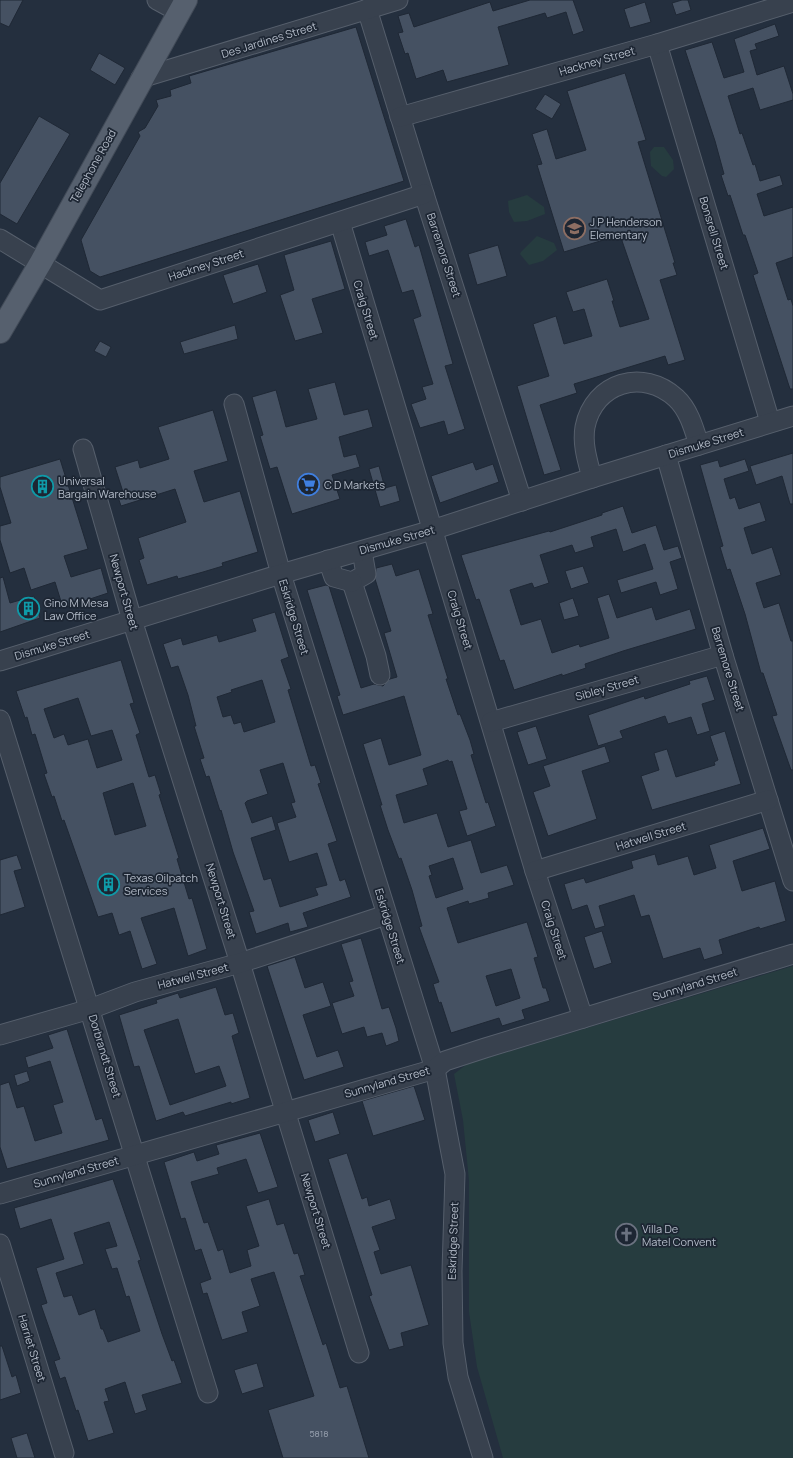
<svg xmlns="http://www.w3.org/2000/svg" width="793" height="1458" viewBox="0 0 793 1458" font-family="Manrope,sans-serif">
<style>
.green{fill:#263c3f}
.building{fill:#455162;stroke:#1f2835;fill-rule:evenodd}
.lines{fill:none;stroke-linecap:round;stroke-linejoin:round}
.minor-casing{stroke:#565f6c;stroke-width:21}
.major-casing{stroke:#414a57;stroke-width:24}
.minor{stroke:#38414e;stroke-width:19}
.major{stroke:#56606e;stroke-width:22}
.labels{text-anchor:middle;stroke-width:3.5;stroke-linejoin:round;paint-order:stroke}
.number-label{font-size:9px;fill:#98a1af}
.street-label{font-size:11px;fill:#b4bcc9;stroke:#1d2633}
.poi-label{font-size:11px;fill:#b4bcc9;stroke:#1d2633;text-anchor:start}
</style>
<rect width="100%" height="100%" fill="#242f3e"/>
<!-- green -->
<g class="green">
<polygon points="654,147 664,147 673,160 674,169 666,177 662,176 651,166 650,152"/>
<polygon points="527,195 544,207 545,214 527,221 514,222 509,212 508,201"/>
<polygon points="537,236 554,243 557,250 543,261 529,265 520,254 521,252"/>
<polygon points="793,966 793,1458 503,1458 477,1367 469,1312 469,1181 463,1120 454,1074 467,1064"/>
</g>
<!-- building -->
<g class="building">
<polygon points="0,0 23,0 9,27 0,23"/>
<polygon points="530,0 573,0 584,31 573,35 566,12 547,18 545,13 498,27 509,65 447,82 443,70 416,79 408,53 405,54 398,33 403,32 398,16 409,13 414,27 490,2 493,11"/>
<polygon points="682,0 688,0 691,10 676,15 672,3"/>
<polygon points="645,2 651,22 630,28 624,9"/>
<polygon points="775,24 779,36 755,44 757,49 750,51 757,75 784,66 793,94 793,100 760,110 753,88 728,96 740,134 742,133 753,165 755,164 760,181 780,175 783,185 757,194 764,216 793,207 793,257 776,263 788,300 791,299 793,306 793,389 790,389 753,275 758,273 745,235 743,235 730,195 728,196 721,175 724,174 715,141 685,50 712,42 724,78 744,72 734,39"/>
<polygon points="356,27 404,181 100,277 90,271 81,240 140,136 138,132 145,128 158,106 156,100 171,96 170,90 191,83 189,76"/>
<polygon points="99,53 125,68 115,85 90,70"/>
<polygon points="625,73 646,140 638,142 675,263 673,263 677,275 660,280 685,360 668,365 665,356 574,384 577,393 540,405 561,470 544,475 517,386 549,376 533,324 556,316 564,344 592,336 584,309 573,312 566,292 607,279 614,301 612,301 620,327 649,319 620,235 564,252 537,165 542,164 532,134 547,129 556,159 586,150 567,91"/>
<polygon points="545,94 561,104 552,119 535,109"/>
<polygon points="39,116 70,134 17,224 0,214 0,183"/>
<polygon points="406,219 415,247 419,245 453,364 445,366 465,429 448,435 444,421 420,428 411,404 426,399 422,387 433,384 413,319 421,316 413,290 402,293 388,250 369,256 365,242 387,235 384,226"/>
<polygon points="331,241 345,289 312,299 323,333 295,341 280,295 294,290 284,255"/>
<polygon points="498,245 507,276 477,285 468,254"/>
<polygon points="258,264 267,292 233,304 223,275"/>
<polygon points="235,325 238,339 184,354 180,342"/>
<polygon points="100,341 111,347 106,357 94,351"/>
<polygon points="335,382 344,415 368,409 373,427 339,437 344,457 356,454 360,467 332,475 340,499 292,514 277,467 270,469 260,436 263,435 252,397 276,390 286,427 317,419 308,389"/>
<polygon points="213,410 228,461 194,471 204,502 240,491 258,552 222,563 223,566 203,572 178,579 177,576 147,585 139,560 144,558 138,538 186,522 175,489 121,506 117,494 123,492 115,467 138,460 140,468 169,459 158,427"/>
<polygon points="793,453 793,504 790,504 782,476 756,485 750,466"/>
<polygon points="60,459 88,549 64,556 71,577 101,568 108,593 63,608 55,582 31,590 24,568 10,573 0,540 0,526 11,523 0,487 0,477"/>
<polygon points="745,459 749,471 724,479 730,499 735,497 739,509 760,502 766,521 744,528 752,554 772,547 781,575 756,583 764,608 779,603 791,641 793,641 793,770 791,770 772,716 777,715 763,673 761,673 745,614 730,569 727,570 720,547 723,546 700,465 718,460 720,467"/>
<polygon points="473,462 476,470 493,464 499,482 440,503 431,476"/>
<polygon points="379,466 385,488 396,485 400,501 380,507 369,469"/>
<polygon points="623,506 632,533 656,525 664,550 678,546 682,558 670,562 678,589 660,595 656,582 621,593 617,580 653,569 645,544 623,552 616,529 591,537 594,547 575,553 572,545 540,555 549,583 534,588 532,583 510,590 521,625 541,619 552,653 579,644 580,647 609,638 597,598 609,594 617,618 652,607 656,620 690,609 696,629 623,651 585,664 586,668 562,676 562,674 514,690 504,660 500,661 479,599 476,600 461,555 549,531 550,532 602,515 602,513"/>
<path d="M392,564L396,576L419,569L433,614L428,615L448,679H446L458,715L460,714L470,740L474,754L471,755L486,803L488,802L496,826L467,836L459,811L467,809L452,761L449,762L448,760L423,769L428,785L396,795L404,823L437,813L448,847L471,840L481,873L507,865L514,885L488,893L489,898L469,904L468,901L447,908L458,943L527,922L538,957L534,958L543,988H546L550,1001L522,1010L525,1019L502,1026L499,1018L451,1033L441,1002L439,1003L433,984L439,982L419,927L422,926L412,890L401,858L399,859L388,830L380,805H382L363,744L381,738L389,765L421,755L404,696L343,715L337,696L340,695L307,590L326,585L329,586L361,688L374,684L383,686L390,679L397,677L384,633L391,631L375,579L376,568ZM453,858L463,889L436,898L429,876L432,875L429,866ZM511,969L520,998L496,1006L486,976Z"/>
<polygon points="583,566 589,583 571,589 565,571"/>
<polygon points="3,577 10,603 34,596 40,618 0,632 0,578"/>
<polygon points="573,598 579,616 564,620 559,603"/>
<path d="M275,612L289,657L281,660L291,689L288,690L311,766L315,765L321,783L318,784L337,841L328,844L340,881L345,879L351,897L303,913L308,927L290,932L288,923L256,934L249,912L254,911L233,852L221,810L220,811L209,776L206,777L200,759L204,758L194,726H196L188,695L178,666L171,668L163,644L181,638L183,645L217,635L219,642L256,631L252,619ZM262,680L275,722L244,732L241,722L234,724L231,715L223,717L217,697L232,692L231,690ZM283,763L295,802L291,803L296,817L277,823L289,862L317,853L327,885L315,888L318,895L280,907L271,878L264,880L251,838L276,830L272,816L252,823L245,803L247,801L268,794L260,770Z"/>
<path d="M121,660L134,703L130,704L140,733L136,735L149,777L155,775L161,794L159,795L179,858L177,859L189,899L192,898L207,949L188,956L174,908L141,918L157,964L142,969L130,931L119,935L112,913L98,917L64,820L62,821L54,796L52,797L44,774L47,773L35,734L32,735L27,717L25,718L16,691ZM78,698L91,736L112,730L122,760L97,768L88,739L68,745L64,734L54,738L44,709ZM133,783L146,826L115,835L103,793Z"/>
<polygon points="707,676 715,700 702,704 710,731 697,735 691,717 668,724 665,716 620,731 623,738 598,746 588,715 644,696 645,699 690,684 689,681"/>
<polygon points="536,726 547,759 528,765 517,732"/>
<polygon points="725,731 741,784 652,810 641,776 659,770 654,753 667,749 676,777 715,765 714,762 718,760 710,736"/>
<polygon points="605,746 610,762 582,771 597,819 548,836 533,792 550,786 543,766"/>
<polygon points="763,828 770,849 733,861 742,891 775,881 786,921 760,929 759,927 719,940 723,954 704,960 700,948 663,959 649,915 641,917 634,895 599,906 605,926 595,929 587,905 572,910 564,884 584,878 586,883 633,868 631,861 655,854 658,865 688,856 694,875 716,868 709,845"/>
<polygon points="17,855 22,869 14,871 25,907 0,915 0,860"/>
<polygon points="602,931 612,963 594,969 584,937"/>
<polygon points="361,938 382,1009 389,1007 396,1028 399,1041 386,1046 382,1033 367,1037 364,1027 342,1034 332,1003 354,996 349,982 353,981 341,944"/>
<polygon points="295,957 305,988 323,982 331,1006 303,1015 317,1057 338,1050 344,1067 304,1080 267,966"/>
<path d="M216,987L225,1015L233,1013L239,1033L232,1036L250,1098L231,1104V1102L185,1116L183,1112L156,1121L139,1066L134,1067L119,1015L157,1003L156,1000L178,993L180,998ZM178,1019L195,1074L219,1066L226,1086L170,1105L144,1030Z"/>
<polygon points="67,1029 96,1120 102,1118 109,1140 7,1169 0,1147 0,1085 9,1082 17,1108 24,1106 35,1141 62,1133 53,1105 63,1102 50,1061 28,1068 25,1057 53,1048 48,1035"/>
<polygon points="27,1071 30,1081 17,1086 14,1075"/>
<polygon points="414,1086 425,1120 373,1136 362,1101"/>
<polygon points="333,1112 340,1134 315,1142 308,1120"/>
<polygon points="260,1133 278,1187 258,1193 246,1159 217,1168 219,1174 191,1182 204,1223 208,1222 218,1251 223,1249 230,1273 251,1266 247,1250 259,1246 246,1206 269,1199 277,1225 284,1223 294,1254 298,1253 305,1275 300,1276 323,1345 326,1343 340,1388 347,1386 369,1458 283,1458 268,1410 314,1396 274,1272 251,1279 260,1306 242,1312 248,1332 222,1340 207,1293 203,1294 200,1283 211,1279 201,1249 195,1251 185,1218 181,1219 164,1162 194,1152 197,1161 219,1154 216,1145"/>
<polygon points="347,1153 362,1199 367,1197 369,1206 390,1199 396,1219 372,1227 380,1250 374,1252 381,1274 411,1265 429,1325 401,1333 404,1346 389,1350 369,1296 372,1295 328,1159"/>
<path d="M113,1179L141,1260L138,1261L162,1334L172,1361L174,1360L182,1383L142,1395L147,1410L135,1414L125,1382L105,1389L109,1401L104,1402L114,1433L88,1441L78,1410L76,1411L65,1377L60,1379L54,1361L60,1359L41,1305L47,1303L36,1268L64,1259L51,1219L20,1229L14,1208ZM109,1222L117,1246L105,1249L112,1269L117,1268L126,1297L129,1296L140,1331L108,1342L103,1329H101L95,1309L79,1315L72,1295L64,1297L56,1273L84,1264L74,1233Z"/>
<polygon points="0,1346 2,1346 12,1377 16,1375 21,1393 0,1400"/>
<polygon points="257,1363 264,1387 242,1394 234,1370"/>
<polygon points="27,1433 35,1458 17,1458 11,1438"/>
</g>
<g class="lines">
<defs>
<g id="minor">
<polyline points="157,0 179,12"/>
<polyline points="367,9 424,194 522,501"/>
<polyline points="657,44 770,422"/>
<polyline points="141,78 398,0"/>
<polyline points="400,117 657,44 793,2"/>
<polyline points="340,222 535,871 583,1018"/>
<polyline points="0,239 100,300 424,194"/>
<polyline points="234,404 281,574 435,1069 455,1174 452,1271 453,1343 458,1377 483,1458"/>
<polyline points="83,449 132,620 240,963 359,1353"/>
<polyline points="666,455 723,655 793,881"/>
<path d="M592,478C588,462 582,445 585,427C594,382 643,368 676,398C689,410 694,429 699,445"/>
<polyline points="362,551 366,574 352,582 376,656 380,675"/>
<polyline points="328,560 334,577 352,582"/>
<polyline points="0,661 281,574 432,530 592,478 793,416"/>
<polyline points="0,720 208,1393"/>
<polyline points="491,722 723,655"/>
<polyline points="535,871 768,800"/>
<polyline points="0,1035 90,1009 135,992 240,963 386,915"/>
<polyline points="0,1194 435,1069 445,1061 485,1048 793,954"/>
<polyline points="0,1244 64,1453"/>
</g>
<polyline id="major" points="0,332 41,262 186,0"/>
</defs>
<!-- minor casing -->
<use href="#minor" class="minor-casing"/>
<!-- major casing -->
<use href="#major" class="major-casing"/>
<!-- minor -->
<use href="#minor" class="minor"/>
<!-- major -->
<use href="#major" class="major"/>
</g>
<!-- icons -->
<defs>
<symbol id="school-ring" viewBox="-11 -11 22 22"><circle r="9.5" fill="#1d2633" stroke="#8d6e63" stroke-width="1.5"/><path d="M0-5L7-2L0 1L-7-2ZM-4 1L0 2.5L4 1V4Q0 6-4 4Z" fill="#8d6e63"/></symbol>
<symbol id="supermarket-ring" viewBox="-11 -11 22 22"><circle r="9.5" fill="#1d2633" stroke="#3f7fe0" stroke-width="1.5"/><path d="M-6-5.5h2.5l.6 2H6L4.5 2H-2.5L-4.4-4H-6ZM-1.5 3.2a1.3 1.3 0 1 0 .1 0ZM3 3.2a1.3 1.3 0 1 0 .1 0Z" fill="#3f7fe0"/></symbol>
<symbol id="building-ring" viewBox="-11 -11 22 22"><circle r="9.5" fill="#1d2633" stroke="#0f9aa8" stroke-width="1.5"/><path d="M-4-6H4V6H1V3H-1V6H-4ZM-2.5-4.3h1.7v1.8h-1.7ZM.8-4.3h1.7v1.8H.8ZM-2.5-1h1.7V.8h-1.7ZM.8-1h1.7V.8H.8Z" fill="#0f9aa8"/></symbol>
<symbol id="church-ring" viewBox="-11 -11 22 22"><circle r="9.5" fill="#1d2633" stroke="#6b7280" stroke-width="1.5"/><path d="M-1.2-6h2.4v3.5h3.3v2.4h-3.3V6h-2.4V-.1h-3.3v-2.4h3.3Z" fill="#6b7280"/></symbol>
</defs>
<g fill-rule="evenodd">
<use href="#school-ring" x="562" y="216" width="25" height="25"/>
<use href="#supermarket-ring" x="296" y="472" width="25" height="25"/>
<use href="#building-ring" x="30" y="474" width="25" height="25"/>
<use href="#building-ring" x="16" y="596" width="25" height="25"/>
<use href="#building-ring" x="96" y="872" width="25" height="25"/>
<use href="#church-ring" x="614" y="1222" width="25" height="25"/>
</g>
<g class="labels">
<!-- number labels -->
<g class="number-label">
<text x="319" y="1437">5818</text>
</g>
<!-- street labels -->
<g class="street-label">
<text transform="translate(269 40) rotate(-17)" y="4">Des Jardines Street</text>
<text transform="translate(597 61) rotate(-16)" y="4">Hackney Street</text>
<text transform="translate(93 166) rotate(-61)" y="4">Telephone Road</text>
<text transform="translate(714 233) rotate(73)" y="4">Bonsrell Street</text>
<text transform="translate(444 255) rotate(72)" y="4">Barremore Street</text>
<text transform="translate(206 265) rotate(-18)" y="4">Hackney Street</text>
<text transform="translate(366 310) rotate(73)" y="4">Craig Street</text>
<text transform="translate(706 443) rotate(-17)" y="4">Dismuke Street</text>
<text transform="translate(397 540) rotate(-16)" y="4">Dismuke Street</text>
<text transform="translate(124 592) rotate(74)" y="4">Newport Street</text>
<text transform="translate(294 617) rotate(73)" y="4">Eskridge Street</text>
<text transform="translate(460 620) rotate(73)" y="4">Craig Street</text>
<text transform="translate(52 645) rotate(-17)" y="4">Dismuke Street</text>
<text transform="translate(728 669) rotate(73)" y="4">Barremore Street</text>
<text transform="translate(607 688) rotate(-16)" y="4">Sibley Street</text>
<text transform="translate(651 836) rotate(-17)" y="4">Hatwell Street</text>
<text transform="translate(221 901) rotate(73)" y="4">Newport Street</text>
<text transform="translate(390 926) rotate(73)" y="4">Eskridge Street</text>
<text transform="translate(554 930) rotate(72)" y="4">Craig Street</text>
<text transform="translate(193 976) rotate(-15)" y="4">Hatwell Street</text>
<text transform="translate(695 984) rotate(-17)" y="4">Sunnyland Street</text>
<text transform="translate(105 1056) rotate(73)" y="4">Dorbrandt Street</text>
<text transform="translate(387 1082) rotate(-16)" y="4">Sunnyland Street</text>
<text transform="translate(76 1172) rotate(-16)" y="4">Sunnyland Street</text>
<text transform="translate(316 1211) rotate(73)" y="4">Newport Street</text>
<text transform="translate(453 1241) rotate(-88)" y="4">Eskridge Street</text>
<text transform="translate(32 1348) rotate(73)" y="4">Harriet Street</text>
</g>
<!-- poi labels -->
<g class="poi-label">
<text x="590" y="226">J P Henderson<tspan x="590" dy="13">Elementary</tspan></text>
<text x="58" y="485">Universal<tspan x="58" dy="13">Bargain Warehouse</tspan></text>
<text x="324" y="489">C D Markets</text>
<text x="44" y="607">Gino M Mesa<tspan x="44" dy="13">Law Office</tspan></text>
<text x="124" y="882">Texas Oilpatch<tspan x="124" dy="13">Services</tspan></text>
<text x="642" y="1233">Villa De<tspan x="642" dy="13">Matel Convent</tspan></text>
</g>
</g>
</svg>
